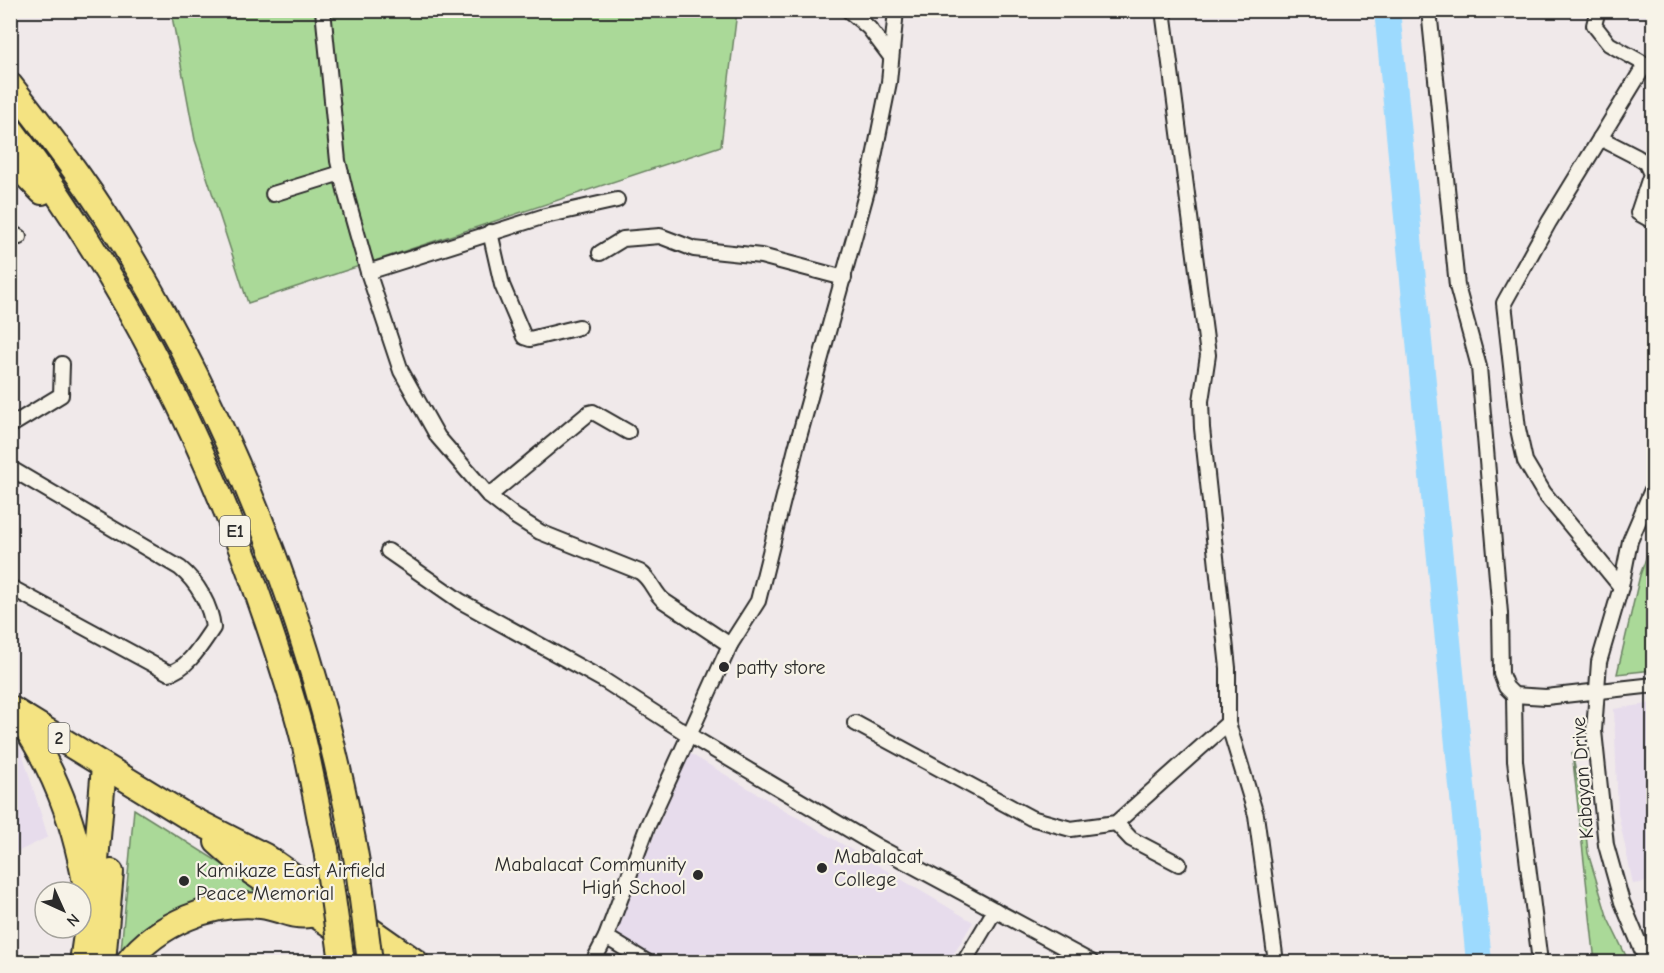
<svg xmlns="http://www.w3.org/2000/svg" width="1664" height="973" viewBox="0 0 1664 973" font-family="'Comic Neue',sans-serif">
<style>
.built{fill:#e7dcec}
.green{fill:#aad998;stroke:#6a8262;stroke-width:1.5}
.lines{fill:none;stroke-linecap:round;stroke-linejoin:round}
.river{stroke:#9ddafe;stroke-width:26}
.street-casing{stroke:#2b2b2b;stroke-width:18}
.highway-casing{stroke:#2b2b2b;stroke-width:28}
.street{stroke:#f7f3e8;stroke-width:14}
.highway{stroke:#f4e382;stroke-width:24}
.highway-bridge-casing{stroke:#2b2b2b;stroke-width:28;stroke-linecap:butt}
.highway-bridge{stroke:#f4e382;stroke-width:24}
.poi-dot{fill:#2b2b2b;stroke:#f7f3e8;stroke-width:2}
.labels{text-anchor:middle;stroke-width:4.5;stroke-linejoin:round;paint-order:stroke}
.shield{fill:#f7f3e8;stroke:#686764;stroke-width:1.5}
.shield-label{font-size:18px;font-weight:bold;fill:#2b2b2b}
.poi-label{font-size:20px;fill:#2b2b2b;stroke:#f7f3e8;text-anchor:start}
.street-label{font-size:20px;fill:#2b2b2b;stroke:#f7f3e8}
</style>
<rect width="100%" height="100%" fill="#f0e9ea"/>
<filter id="ink" filterUnits="userSpaceOnUse"><feTurbulence type="fractalNoise" baseFrequency=".0167" numOctaves="2"/><feDisplacementMap in="SourceGraphic" scale="12" xChannelSelector="R" yChannelSelector="G"/><feConvolveMatrix kernelMatrix="1 2 1 2 8 2 1 2 1" color-interpolation-filters="sRGB"/></filter>
<g filter="url(#ink)">
<!-- built -->
<g class="built">
<polygon points="1653,703 1653,881 1633,884 1618,813 1614,709"/>
<polygon points="10,743 21,749 48,837 11,855"/>
<polygon points="689,753 973,922 949,962 661,962 612,936"/>
</g>
<!-- green -->
<g class="green">
<polygon points="171,11 737,11 721,146 248,303 195,140"/>
<polygon points="1653,539 1653,670 1617,674 1640,575"/>
<polygon points="1572,752 1584,815 1588,853 1608,919 1629,962 1595,962"/>
<polygon points="134,809 279,900 241,898 120,962"/>
</g>
<g class="lines">
<!-- river -->
<polyline class="river" points="1387,10 1479,962"/>
<defs>
<g id="street">
<path d="M323,10L338,161L346,194L368,272L401,371L438,437L489,496L516,517L540,532L640,572C652,580 653,592 664,601L730,645"/>
<polyline points="848,10 869,28 891,57"/>
<polyline points="1163,10 1208,355 1201,401 1202,428 1228,668 1228,723 1256,815 1276,962"/>
<polyline points="1429,10 1457,286 1479,367 1500,613 1501,674 1506,687 1514,695 1546,697 1654,685"/>
<polyline points="1598,10 1594,25 1609,44 1652,68"/>
<polyline points="1600,138 1637,157 1646,163 1651,174 1638,213 1654,222"/>
<polyline points="273,194 341,173"/>
<polyline points="10,232 19,237"/>
<polyline points="490,232 502,285 524,337 530,339 579,327"/>
<polyline points="600,253 623,239 660,236 694,249 761,256 844,278"/>
<polyline points="368,272 545,216 617,200"/>
<polyline points="10,426 61,395 62,364"/>
<path d="M10,468L180,568C197,582 211,606 213,628C203,642 188,669 169,673L10,587"/>
<polyline points="489,496 589,413 593,412 628,432"/>
<polyline points="388,551 460,601 605,681 689,735 880,848 1091,962"/>
<polyline points="1621,587 1544,493 1525,461 1518,429 1504,303 1549,222 1645,65"/>
<polyline points="1514,695 1515,761 1540,962"/>
<polyline points="855,723 1031,818 1071,829 1116,823 1228,723"/>
<polyline points="1116,823 1131,839 1179,864"/>
<polyline points="606,937 647,962"/>
<polyline points="593,962 606,937 648,825 692,729 730,645 758,601 796,448 868,187 889,82 896,10"/>
<polyline points="964,962 995,910"/>
<polyline points="1647,962 1622,902 1606,845 1594,731 1599,662 1621,587 1630,541 1654,485"/>
</g>
<g id="highway">
<path d="M10,85C47,132 84,180 116,232C235,425 320,644 358,868"/>
<path d="M10,128C123,277 207,443 267,621C280,660 293,698 303,738C312,775 318,812 326,849"/>
<polyline points="10,159 42,192"/>
<polyline points="10,708 188,817 265,856 416,962"/>
<path d="M18,716C61,778 80,840 90,914"/>
<polyline points="217,842 250,871 386,962"/>
<polyline points="82,962 95,873 104,766"/>
<polyline points="103,962 111,872"/>
<path d="M128,962C158,924 212,901 261,906C280,908 291,918 310,915"/>
</g>
</defs>
<!-- street casing -->
<use href="#street" class="street-casing"/>
<!-- highway casing -->
<use href="#highway" class="highway-casing"/>
<!-- street -->
<use href="#street" class="street"/>
<!-- highway -->
<use href="#highway" class="highway"/>
<defs>
<g id="highway-bridge">
<polyline points="326,849 342,962"/>
<polyline points="358,868 370,962"/>
</g>
</defs>
<!-- highway-bridge casing -->
<use href="#highway-bridge" class="highway-bridge-casing"/>
<!-- highway-bridge -->
<use href="#highway-bridge" class="highway-bridge"/>
</g>
</g>
<!-- markers -->
<g class="poi-dot">
<circle cx="724" cy="667" r="6"/>
<circle cx="822" cy="868" r="6"/>
<circle cx="698" cy="875" r="6"/>
<circle cx="184" cy="881" r="6"/>
</g>
<g class="labels">
<!-- shield labels -->
<g class="shield">
<rect x="220" y="516" width="30" height="30" rx="4.5"/>
<rect x="48.5" y="723" width="21" height="30" rx="4.5"/>
</g>
<g class="shield-label">
<text x="235" y="537">E1</text>
<text x="59" y="744">2</text>
</g>
<!-- poi labels -->
<g class="poi-label">
<text x="736" y="674">patty store</text>
<text x="834" y="863">Mabalacat<tspan x="834" dy="23">College</tspan></text>
<text x="686" y="871" text-anchor="end">Mabalacat Community<tspan x="686" dy="23">High School</tspan></text>
<text x="196" y="877">Kamikaze East Airfield<tspan x="196" dy="23">Peace Memorial</tspan></text>
</g>
<!-- street labels -->
<g class="street-label">
<text transform="translate(1582 778) rotate(-94)" y="7">Kabayan Drive</text>
</g>
</g>
<!-- margin -->
<rect width="1664" height="973" fill="none" stroke="#f7f3e8" stroke-width="36"/>
<rect x="18" y="18" width="1628" height="937" fill="none" stroke="#2b2b2b" stroke-width="2" filter="url(#ink)"/>
<!-- north arrow -->
<g transform="translate(63 910) rotate(135)"><circle r="28" fill="#f7f3e8" stroke="#a5a39c" stroke-width="1.5"/>
<path d="M0-4.5L10 22L0 15L-10 22Z" fill="#2b2b2b"/>
<text y="-9" font-size="16" font-weight="bold" text-anchor="middle" fill="#2b2b2b">N</text>
</g>
</svg>
